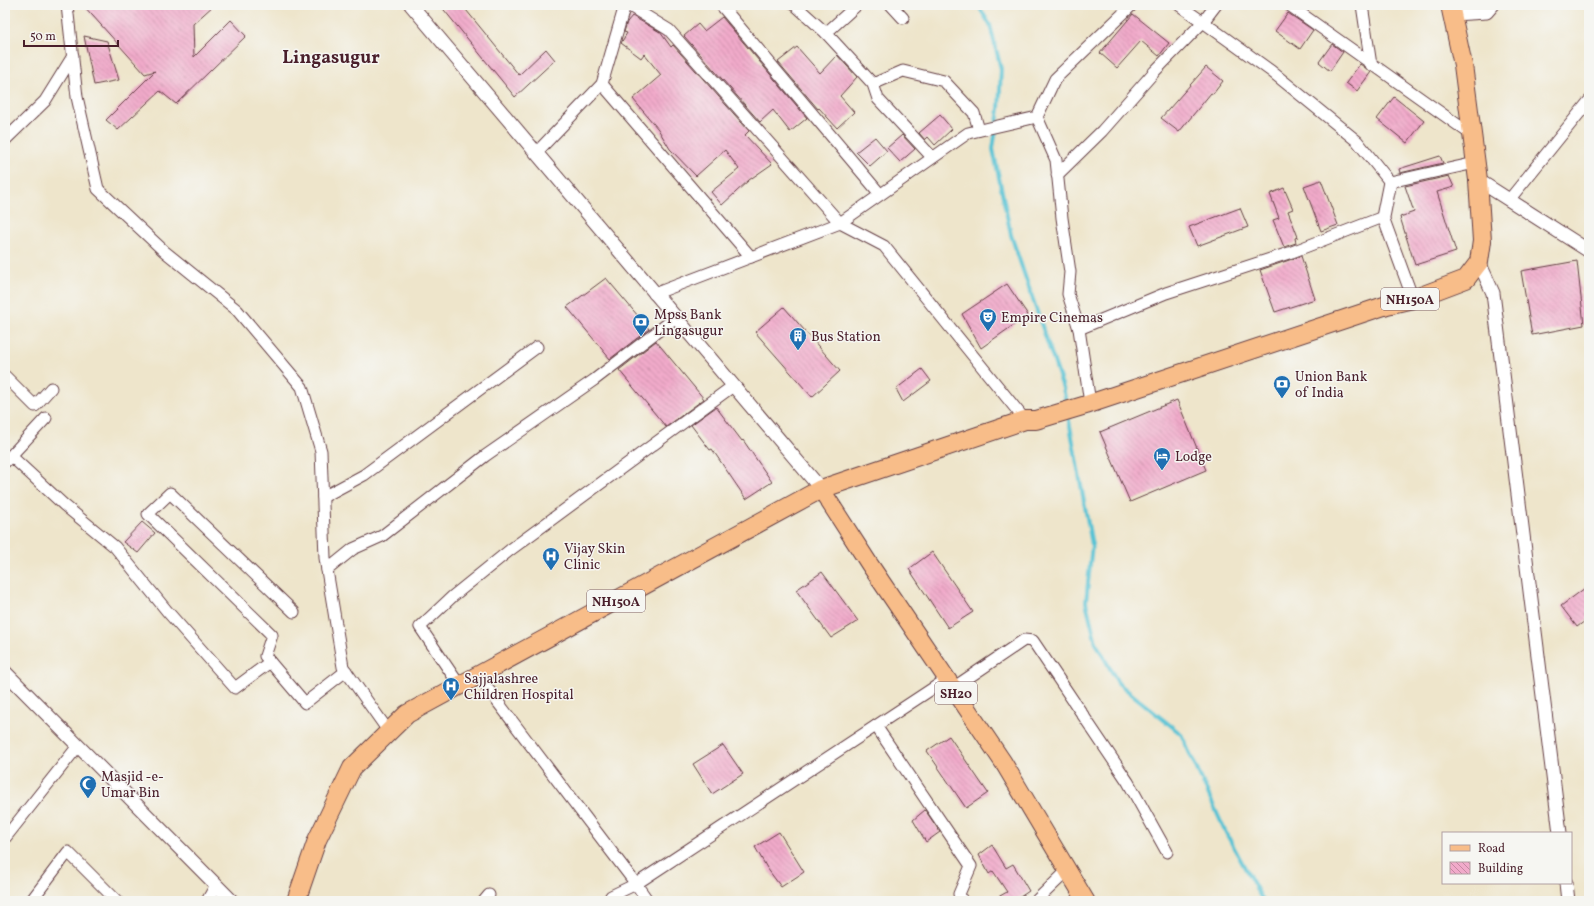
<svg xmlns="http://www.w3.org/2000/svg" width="1594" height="906" viewBox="0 0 1594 906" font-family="Vollkorn,serif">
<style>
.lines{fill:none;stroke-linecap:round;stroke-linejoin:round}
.stream{stroke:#59c3d4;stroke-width:4}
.building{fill:url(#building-back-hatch)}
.minor-casing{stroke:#633d43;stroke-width:13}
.tertiary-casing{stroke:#633d43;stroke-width:15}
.primary-casing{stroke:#633d43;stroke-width:19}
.trunk-casing{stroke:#633d43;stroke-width:20}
.minor{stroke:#fff;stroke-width:11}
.tertiary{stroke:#fff;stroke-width:13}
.primary{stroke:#f8bd89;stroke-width:17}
.trunk{stroke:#f8bd89;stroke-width:18}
.labels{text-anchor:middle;stroke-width:3;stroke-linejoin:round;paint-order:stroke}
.shield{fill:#f6f6f2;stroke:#7e6067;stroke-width:1}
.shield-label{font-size:13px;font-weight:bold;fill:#4a1f2b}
.poi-label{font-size:14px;fill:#4a1f2b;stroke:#f6f6f2;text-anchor:start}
.district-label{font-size:18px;font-weight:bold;fill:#4a1f2b;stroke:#f6f6f2}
</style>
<defs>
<pattern id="building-back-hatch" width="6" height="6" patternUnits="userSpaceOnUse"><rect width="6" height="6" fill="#f1aaca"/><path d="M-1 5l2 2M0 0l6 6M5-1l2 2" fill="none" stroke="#c58aa4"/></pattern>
</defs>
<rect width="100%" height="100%" fill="#f6f6f2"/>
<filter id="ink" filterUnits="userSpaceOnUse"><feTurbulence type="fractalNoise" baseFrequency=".025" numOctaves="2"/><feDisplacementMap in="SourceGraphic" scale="8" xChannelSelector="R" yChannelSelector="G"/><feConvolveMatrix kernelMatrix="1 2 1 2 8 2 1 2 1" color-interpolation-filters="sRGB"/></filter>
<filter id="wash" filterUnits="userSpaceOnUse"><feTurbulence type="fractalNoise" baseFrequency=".012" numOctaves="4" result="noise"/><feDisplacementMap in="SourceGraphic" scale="16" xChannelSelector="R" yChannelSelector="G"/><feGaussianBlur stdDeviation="0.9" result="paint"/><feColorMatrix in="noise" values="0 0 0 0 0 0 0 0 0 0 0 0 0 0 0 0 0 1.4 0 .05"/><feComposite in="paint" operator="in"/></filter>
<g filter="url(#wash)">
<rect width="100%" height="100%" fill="#eee5cb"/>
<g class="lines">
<!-- stream -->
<g class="stream">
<polyline points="978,5 990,25 1001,69 999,109 993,149 1011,235 1063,388 1067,407"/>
<polyline points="1068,415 1092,545 1086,602 1096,643 1118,683 1181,734 1226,833 1263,901"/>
</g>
</g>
<g id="blocks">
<!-- building -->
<g class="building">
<polygon points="83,5 214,5 193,24 194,57 231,20 246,36 176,104 160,91 118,130 106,120 155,71 145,74"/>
<polygon points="440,5 462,5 519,75 546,49 555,60 515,97"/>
<polygon points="1288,13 1313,30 1300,49 1275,31"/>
<polygon points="1133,14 1169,43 1159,56 1141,41 1117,68 1100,53"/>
<polygon points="632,16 660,32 671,47 673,45 749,131 745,135 772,164 749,180 722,205 711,192 739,169 725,150 696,176 670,149 658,129 633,99 661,75 644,54 641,58 621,43 627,33 624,32 627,22"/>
<polygon points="722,17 807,118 790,132 773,110 760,122 684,36 698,24 704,31"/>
<polygon points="84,36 107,41 119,80 94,85"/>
<polygon points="1332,44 1343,52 1330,71 1319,62"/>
<polygon points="797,47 820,73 837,55 857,77 840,96 854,112 837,128 819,108 818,109 778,62"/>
<polygon points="1360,64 1371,72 1357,91 1346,83"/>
<polygon points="1206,67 1223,81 1213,94 1211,93 1179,132 1161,118"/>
<polygon points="1394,97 1424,121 1407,143 1377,119"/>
<polygon points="940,115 952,129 935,145 928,137 925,140 919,133"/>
<polygon points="902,135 915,149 900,162 887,148"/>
<polygon points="875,137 887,151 870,166 856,152"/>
<polygon points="1440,156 1443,163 1400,173 1399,169"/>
<polygon points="1449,176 1454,187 1437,192 1456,252 1415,265 1400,217 1414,212 1405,186"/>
<polygon points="1321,180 1338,225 1321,231 1304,186"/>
<polygon points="1284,188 1293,209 1288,211 1298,237 1295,238 1296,243 1284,247 1273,220 1279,218 1270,194"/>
<polygon points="1240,208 1248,227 1197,246 1189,227"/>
<polygon points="1301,256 1315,299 1275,312 1260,270"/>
<polygon points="1577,261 1584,325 1532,335 1521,271"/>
<polygon points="606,278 649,329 610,359 567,307"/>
<polygon points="1007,284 1028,315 981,348 962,314"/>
<polygon points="784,307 840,371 812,397 755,332"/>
<polygon points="656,341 704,399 666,427 619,370"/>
<polygon points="922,369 931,381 903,402 896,389"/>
<polygon points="1177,400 1206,470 1130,502 1100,432"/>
<polygon points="716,407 742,441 743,440 772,482 746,499 712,449 710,450 691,425"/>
<polygon points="142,522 155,533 138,553 123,542"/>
<polygon points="932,552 973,612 948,628 909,569"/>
<polygon points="822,572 858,621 831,638 796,590"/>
<polygon points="1589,585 1589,618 1577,627 1561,606"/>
<polygon points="949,736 988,793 966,808 927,751"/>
<polygon points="723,745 743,774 712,794 693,764"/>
<polygon points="925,810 940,832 926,842 913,820"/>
<polygon points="779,832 804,872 781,887 767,868 755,847"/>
<polygon points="992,845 1006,868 1013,864 1029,891 1014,901 991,901 1007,892 993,871 989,874 979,855"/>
</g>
</g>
</g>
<g filter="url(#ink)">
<use href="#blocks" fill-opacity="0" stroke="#633d43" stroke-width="1"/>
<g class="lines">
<defs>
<g id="minor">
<polyline points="67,5 77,97 98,189 164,251 237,310 302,387 321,451 325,558 343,667 389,732"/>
<polyline points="628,5 669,30 840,223 968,133 1037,117"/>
<polyline points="721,5 880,194"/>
<polyline points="795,5 826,33 873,84 878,99 932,157"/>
<polyline points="891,5 903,18"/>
<polyline points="1179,5 1203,22 1216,5"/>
<polyline points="1289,5 1472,135"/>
<polyline points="1362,5 1371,65"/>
<polyline points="1453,15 1487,13 1494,5"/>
<polyline points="826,33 857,5"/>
<polyline points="602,84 751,257"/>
<polyline points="873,84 903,71 944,81 974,113 979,130"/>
<polyline points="5,140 45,101 73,56"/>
<polyline points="536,153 602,84 625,5"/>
<polyline points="1057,175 1102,131 1155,71 1203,22 1271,71 1357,141 1390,182 1475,163"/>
<polyline points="1509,200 1589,101"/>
<polyline points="654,294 840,223 884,246 1025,420"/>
<polyline points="1079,329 1166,293 1292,252 1383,217 1413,299"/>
<polyline points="5,376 35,406 51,388"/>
<polyline points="1090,403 1079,329 1068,294 1070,272 1062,218 1056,160 1037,117 1055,79 1132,5"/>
<polyline points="11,456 64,505 115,547 167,611 235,688 270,662"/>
<polyline points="5,462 46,418"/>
<polyline points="323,497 364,475 537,347"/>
<polyline points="327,570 353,549 382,536 485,456 594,380 675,318"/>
<polyline points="294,612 170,493 148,514 272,635 265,656 305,703 346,671"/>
<polyline points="478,676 636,884 947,679"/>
<polyline points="460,686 420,627 453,596 510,550 733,386"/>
<polyline points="953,688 1024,640 1033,641 1128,782 1167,852"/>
<polyline points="876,726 971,866 959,894 962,901"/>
<polyline points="5,838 78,746"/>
<polyline points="31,901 68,852 117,901"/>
<polyline points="207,901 216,885"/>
<polyline points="484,901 489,895"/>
<polyline points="608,901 611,896 636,884 648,901"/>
<polyline points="1036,901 1068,870"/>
</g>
<g id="tertiary">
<polyline points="411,5 821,489"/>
<polyline points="1478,180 1589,251"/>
<polyline points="1383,217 1390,182"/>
<polyline points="1479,262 1493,293 1560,833"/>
<polyline points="5,672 232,901"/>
<polyline points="1566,883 1568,901"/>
</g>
<polyline id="primary" points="821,489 870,565 1003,762 1086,901"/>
<polyline id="trunk" points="296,901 317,840 352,768 407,714 821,489 1025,420 1036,420 1086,405 1387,305 1413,299 1466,279 1479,262 1482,241 1478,180 1463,65 1450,5"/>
</defs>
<!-- minor casing -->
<use href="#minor" class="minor-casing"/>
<!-- tertiary casing -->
<use href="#tertiary" class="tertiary-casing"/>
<!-- primary casing -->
<use href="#primary" class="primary-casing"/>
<!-- trunk casing -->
<use href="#trunk" class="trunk-casing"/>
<!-- minor -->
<use href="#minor" class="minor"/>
<!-- tertiary -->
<use href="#tertiary" class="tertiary"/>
<!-- primary -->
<use href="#primary" class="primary"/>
<!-- trunk -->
<use href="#trunk" class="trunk"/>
</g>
</g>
<!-- icons -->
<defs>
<symbol id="theatre-pin" viewBox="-11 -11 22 30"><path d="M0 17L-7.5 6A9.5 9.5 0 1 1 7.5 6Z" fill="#1f6fb2" stroke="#f6f6f2"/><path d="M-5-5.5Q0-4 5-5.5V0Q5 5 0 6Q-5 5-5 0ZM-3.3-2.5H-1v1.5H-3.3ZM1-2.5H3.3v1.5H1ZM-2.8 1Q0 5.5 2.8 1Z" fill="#fff"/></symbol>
<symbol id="bank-pin" viewBox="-11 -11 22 30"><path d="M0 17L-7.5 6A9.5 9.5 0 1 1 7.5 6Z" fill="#1f6fb2" stroke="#f6f6f2"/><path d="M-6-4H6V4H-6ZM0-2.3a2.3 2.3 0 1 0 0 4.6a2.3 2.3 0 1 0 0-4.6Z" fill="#fff"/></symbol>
<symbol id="building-pin" viewBox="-11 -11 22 30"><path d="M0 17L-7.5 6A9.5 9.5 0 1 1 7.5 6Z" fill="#1f6fb2" stroke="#f6f6f2"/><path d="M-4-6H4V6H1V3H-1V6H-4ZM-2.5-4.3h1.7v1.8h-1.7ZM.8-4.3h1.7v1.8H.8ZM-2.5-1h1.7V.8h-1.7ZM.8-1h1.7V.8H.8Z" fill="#fff"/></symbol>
<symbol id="hotel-pin" viewBox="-11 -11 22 30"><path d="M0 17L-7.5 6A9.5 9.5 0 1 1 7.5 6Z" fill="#1f6fb2" stroke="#f6f6f2"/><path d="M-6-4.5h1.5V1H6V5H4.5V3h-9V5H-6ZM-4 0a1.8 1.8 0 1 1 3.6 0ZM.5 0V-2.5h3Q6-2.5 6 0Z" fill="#fff"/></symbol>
<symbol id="hospital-pin" viewBox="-11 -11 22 30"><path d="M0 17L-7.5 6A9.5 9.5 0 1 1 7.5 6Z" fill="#1f6fb2" stroke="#f6f6f2"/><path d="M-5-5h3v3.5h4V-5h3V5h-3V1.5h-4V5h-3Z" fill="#fff"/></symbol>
<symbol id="mosque-pin" viewBox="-11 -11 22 30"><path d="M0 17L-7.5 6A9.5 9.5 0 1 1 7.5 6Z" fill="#1f6fb2" stroke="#f6f6f2"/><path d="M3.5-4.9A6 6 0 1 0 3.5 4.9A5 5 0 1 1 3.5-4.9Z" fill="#fff"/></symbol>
</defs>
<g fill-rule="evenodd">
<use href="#theatre-pin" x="978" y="307" width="20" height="27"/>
<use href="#bank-pin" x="631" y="312" width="20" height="27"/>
<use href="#building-pin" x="788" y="326" width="20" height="27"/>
<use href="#bank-pin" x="1272" y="374" width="20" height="27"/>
<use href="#hotel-pin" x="1152" y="446" width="20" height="27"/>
<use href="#hospital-pin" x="541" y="546" width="20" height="27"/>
<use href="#hospital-pin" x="441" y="676" width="20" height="27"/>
<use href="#mosque-pin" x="78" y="774" width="20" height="27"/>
</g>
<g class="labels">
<!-- shield labels -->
<g class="shield">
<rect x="1381" y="288" width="58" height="22" rx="3"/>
<rect x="587" y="590" width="58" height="22" rx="3"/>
<rect x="935" y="682" width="42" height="22" rx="3"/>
</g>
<g class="shield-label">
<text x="1410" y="304">NH150A</text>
<text x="616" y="606">NH150A</text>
<text x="956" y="698">SH20</text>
</g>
<!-- poi labels -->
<g class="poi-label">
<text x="654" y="319">Mpss Bank<tspan x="654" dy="16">Lingasugur</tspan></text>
<text x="1001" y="322">Empire Cinemas</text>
<text x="811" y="341">Bus Station</text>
<text x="1295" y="381">Union Bank<tspan x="1295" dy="16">of India</tspan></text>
<text x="1175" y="461">Lodge</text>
<text x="564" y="553">Vijay Skin<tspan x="564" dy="16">Clinic</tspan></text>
<text x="464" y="683">Sajjalashree<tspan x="464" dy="16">Children Hospital</tspan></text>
<text x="101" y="781">Masjid -e-<tspan x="101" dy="16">Umar Bin</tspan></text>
</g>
<!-- district labels -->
<g class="district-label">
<text x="331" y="63">Lingasugur</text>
</g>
</g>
<!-- margin -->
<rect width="1594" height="906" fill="none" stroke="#f6f6f2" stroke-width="20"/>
<!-- legend -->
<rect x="1442" y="832" width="130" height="52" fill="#f6f6f2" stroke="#b1a0a2"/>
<rect x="1450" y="845" width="20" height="6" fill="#f8bd89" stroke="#b1a0a2"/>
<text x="1478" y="852" font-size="12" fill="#4a1f2b">Road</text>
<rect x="1450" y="862" width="20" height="12" fill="url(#building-back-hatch)" stroke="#b1a0a2"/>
<text x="1478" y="872" font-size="12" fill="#4a1f2b">Building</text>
<!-- scale -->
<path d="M24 40v6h94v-6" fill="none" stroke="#4a1f2b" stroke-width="2"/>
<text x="30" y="40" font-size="12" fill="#4a1f2b" stroke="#f6f6f2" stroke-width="3" paint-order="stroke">50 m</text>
</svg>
